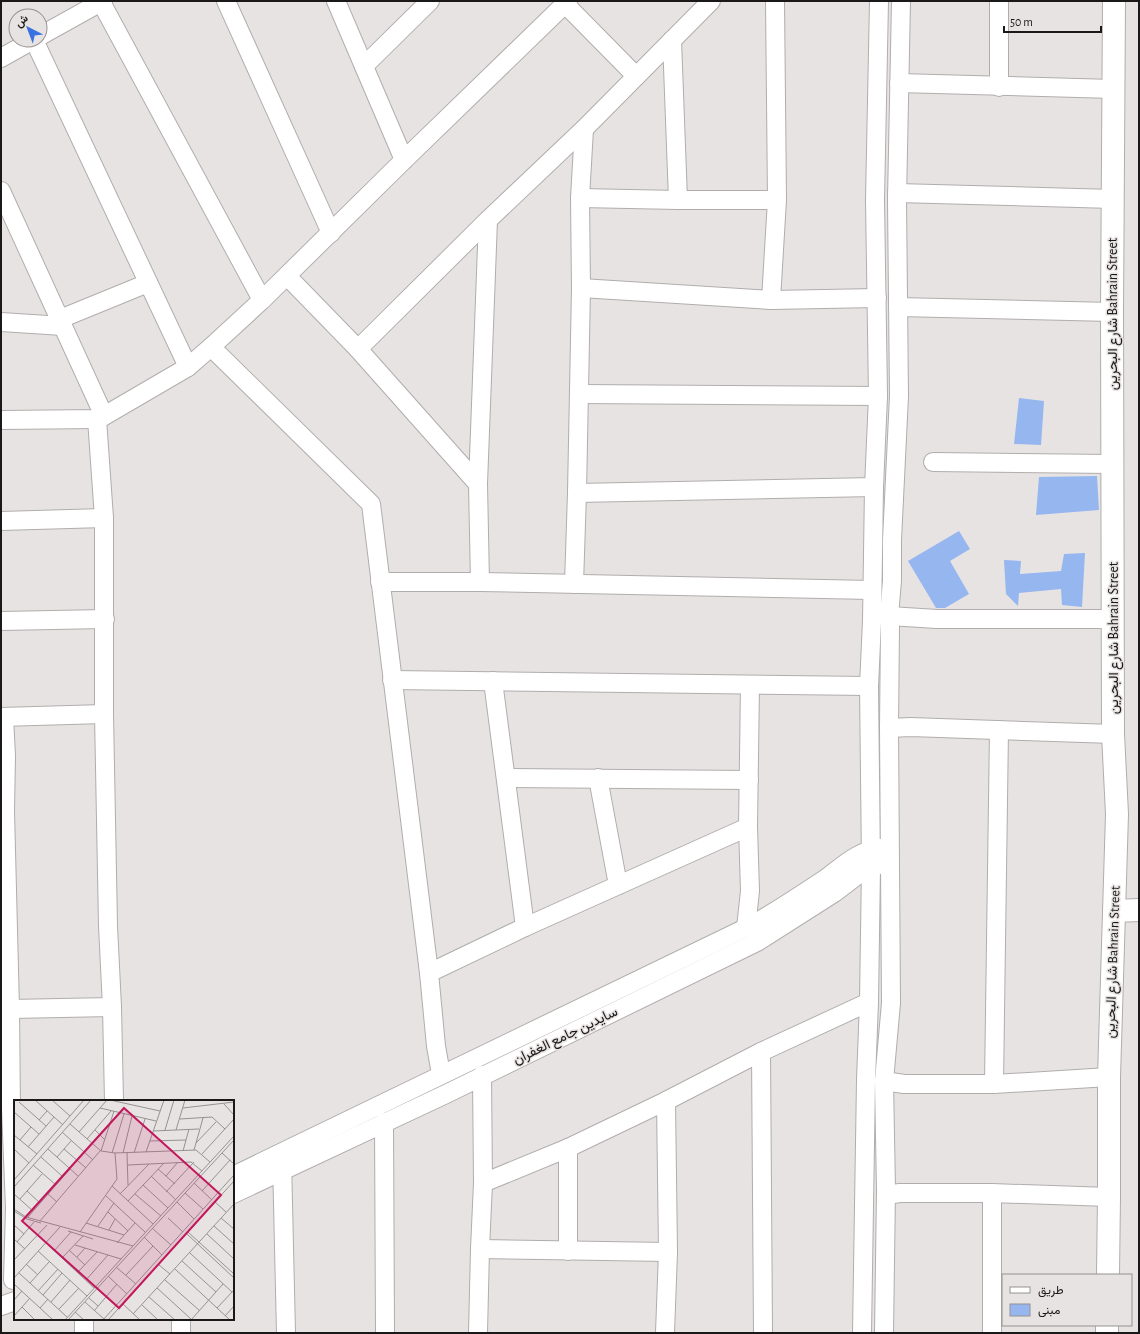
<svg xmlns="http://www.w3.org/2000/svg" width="1140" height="1334" viewBox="0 0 1140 1334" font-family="'Alegreya Sans',Vazirmatn,sans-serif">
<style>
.building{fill:#96b6f0}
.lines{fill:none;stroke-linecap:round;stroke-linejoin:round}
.minor-casing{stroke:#b1adad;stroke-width:20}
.major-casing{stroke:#b1adad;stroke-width:24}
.minor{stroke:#fff;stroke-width:18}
.major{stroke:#fff;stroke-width:22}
.labels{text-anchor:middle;stroke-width:3;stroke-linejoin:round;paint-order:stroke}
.street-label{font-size:14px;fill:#1a1818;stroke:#e8e3e3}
.inset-road{fill:none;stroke:#969292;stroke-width:1}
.view{fill:#c2185b;fill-opacity:0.15;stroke:#c2185b;stroke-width:2}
.inset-edge{fill:none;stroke:#1a1818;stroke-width:2}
</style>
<rect width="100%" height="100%" fill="#e8e3e3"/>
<!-- building -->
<g class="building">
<polygon points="1019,398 1044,401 1041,445 1014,444"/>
<polygon points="1097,476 1099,510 1036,515 1039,477"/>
<polygon points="959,531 970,549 950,561 969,594 945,608 936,608 908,561"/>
<polygon points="1085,553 1082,607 1062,605 1061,589 1019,593 1018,606 1006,594 1004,560 1021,561 1020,574 1061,571 1064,554"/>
</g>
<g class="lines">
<defs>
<g id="minor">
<polyline points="226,1 331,233"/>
<polyline points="336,1 404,160"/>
<polyline points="101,2 262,300"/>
<polyline points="565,4 636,76"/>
<polyline points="40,36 103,1"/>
<polyline points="34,40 188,367"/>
<polyline points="672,40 678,200"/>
<polyline points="1,58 33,40"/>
<polyline points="364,66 430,1"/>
<polyline points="899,83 1113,89"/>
<polyline points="999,87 999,1"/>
<polyline points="1,191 104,416"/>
<polyline points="897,193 1113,199"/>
<polyline points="580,198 678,200 777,200"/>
<polyline points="287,276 358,349 478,484"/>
<polyline points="581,288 771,300 877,298"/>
<polyline points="771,300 777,200 775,1"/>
<polyline points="898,307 1112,312"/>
<polyline points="60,319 148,283"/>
<polyline points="1,322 63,326"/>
<polyline points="211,347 371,504 429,973 436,1046 441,1074"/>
<polyline points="358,349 488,220 584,129 711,1"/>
<polyline points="579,394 878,396"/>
<polyline points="97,419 104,518 104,714 108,926 112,1007 114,1101"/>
<polyline points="1,420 97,419 104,416 188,367 211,347 262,300 404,160 568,1"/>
<polyline points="933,462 1112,464"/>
<polyline points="577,493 874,487"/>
<polyline points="1,521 104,518"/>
<polyline points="380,582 480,582 872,590"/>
<polyline points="480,582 478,484 488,220"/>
<polyline points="574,584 577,493 581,288 580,198 584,129"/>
<polyline points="889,616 937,619 1113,619"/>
<polyline points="1,621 105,619"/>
<polyline points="392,680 869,686"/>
<polyline points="493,681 525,927"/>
<polyline points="1,717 104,714"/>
<polyline points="4,717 6,756 5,811 10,1009 11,1109 15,1208 13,1280"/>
<polyline points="889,728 911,727 1113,734"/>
<polyline points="506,778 749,780"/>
<polyline points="598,778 618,885"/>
<polyline points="746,928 750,891 748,827 750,685"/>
<polyline points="429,973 525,927 748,827"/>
<polyline points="10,1009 112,1007"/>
<polyline points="761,1052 763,1333"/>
<polyline points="884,1081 904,1084 994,1084 1109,1077"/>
<polyline points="994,1084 999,730"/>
<polyline points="384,1122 385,1333"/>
<polyline points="282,1160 286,1333"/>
<path d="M233,1176L754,924C778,910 801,895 825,879C843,866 857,851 881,848"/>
<polyline points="483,1183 568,1148 666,1101 761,1052 869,1002"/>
<polyline points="233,1194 446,1094 757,942 834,893 863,871 871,866 879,865"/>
<polyline points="886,1195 900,1193 992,1193 1109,1197"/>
<polyline points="480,1249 668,1252"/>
<polyline points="568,1251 568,1148"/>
<polyline points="1,1306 15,1301"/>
<polyline points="84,1319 84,1333"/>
<polyline points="181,1333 181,1319"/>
<polyline points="478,1333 480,1249 483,1183 482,1075"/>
<polyline points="665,1333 668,1252 666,1101"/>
<polyline points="862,1333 866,1080 869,1002 871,866 869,686 872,621 874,487 878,396 875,200 879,1"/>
<polyline points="884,1333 886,1190 884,1081 891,1003 889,728 890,627 889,616 892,581 892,540 899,396 897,200 901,1"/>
<polyline points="992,1333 992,1193"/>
</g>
<g id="major">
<polyline points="1114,911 1139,910"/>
<polyline points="1108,1275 1109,1197 1109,1077 1117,814 1113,734 1112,312 1114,1"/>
<polyline points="1107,1333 1107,1325"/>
</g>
</defs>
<!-- minor casing -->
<use href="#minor" class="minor-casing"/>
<!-- major casing -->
<use href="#major" class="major-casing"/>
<!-- minor -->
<use href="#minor" class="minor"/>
<!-- major -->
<use href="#major" class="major"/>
</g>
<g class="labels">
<!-- street labels -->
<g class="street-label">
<text transform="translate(1112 314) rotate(-90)" y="5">شارع البحرين Bahrain Street</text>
<text transform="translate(1113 638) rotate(-90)" y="5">شارع البحرين Bahrain Street</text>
<text transform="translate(1112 962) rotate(-88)" y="5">شارع البحرين Bahrain Street</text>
<text transform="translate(565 1035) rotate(-26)" y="5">سايدين جامع الغفران</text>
</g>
</g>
<!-- overview -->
<g transform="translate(14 1100)">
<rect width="220" height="220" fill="#e8e3e3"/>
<path class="inset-road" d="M21,0L49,25M38,0L56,16M96,0L146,11M5,2L32,26M210,4L220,15M86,8L142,21M169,8L220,2M0,12L25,34M166,19L198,17L211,29M25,20L33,11M56,24L87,51L101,53L182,50L196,62M81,30L91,40M151,30L160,0M162,30L171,0M139,31L185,29M48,32L79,60M65,32L93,0M0,35L23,54M73,39L97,11M6,40L17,27M136,41L172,40M182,43L189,18M14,47L40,17M0,49L15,63M34,49L64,76M50,49L72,68M180,50L182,43L202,22M87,51L100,11M169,51L175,29M132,52L150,0M98,53L110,14M109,53L118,16M113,53L114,85M120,53L131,19M208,53L220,64M188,54L220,19M27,57L49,77M43,57L57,41M19,65L42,85M114,65L177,62L188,71M144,69L161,84M137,76L162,100M152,76L164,62M0,80L70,0M180,83L198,100M129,85L154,108M98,86L139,124M0,87L77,0M13,91L26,103M188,91L216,60M152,92L180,62M171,93L189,109M0,94L19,111M34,94L43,102M106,94L135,64M121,94L147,116M91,95L131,132M6,99L28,74M114,101L150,63M163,102L180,119M201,102L212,112M0,109L12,117L119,146M0,111L13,119L27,123M94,112L114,131M14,117L56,69M154,118L169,132M207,118L220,129M26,121L86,51M72,123L110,135M0,125L10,134M84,126L100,103M200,126L220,144M138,128L157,145M95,130L101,119M54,131L79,139M66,132L103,79L101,53M174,132L220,174M173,134L220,178M193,134L220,159M130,137L148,155M0,139L11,149M3,142L20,122M32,143L80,188M103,143L121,123M61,145L107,159M55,150L71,165M24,151L73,196M40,151L57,132M176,153L218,192M63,157L71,148M48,158L69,136M0,160L33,125M168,161L202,192M12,164L24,175M145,165L156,174M102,167L122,184M161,169L216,220M5,173L53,217M63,173L83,152M112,175L139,146M94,176L113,194M0,178L46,127M72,180L94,155M151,180L186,211M16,183L35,162M0,184L39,220M143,188L177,219M24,191L44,169M29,195L48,173M135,197L161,220M75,198L84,206M0,200L8,191M37,202L56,180M71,202L90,219M109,204L126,220M128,205L144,220M8,207L21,220M26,208L34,199M203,208L220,190M45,209L65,188M80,211L103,184M61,212L70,220M119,214L220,104M0,216L16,198M211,216L220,206M51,220L220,36M54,220L220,40M89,220L220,75M94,220L220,81M177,220L209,184"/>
<path class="view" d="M110,8L207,95L105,208L8,121Z"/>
<rect width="220" height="220" class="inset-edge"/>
</g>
<!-- border -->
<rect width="1140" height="1334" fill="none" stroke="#1a1818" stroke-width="4"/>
<!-- legend -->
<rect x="1002" y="1274" width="130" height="52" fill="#e8e3e3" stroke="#969292"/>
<rect x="1010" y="1287" width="20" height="6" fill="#ffffff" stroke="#969292"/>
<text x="1038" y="1294" font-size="12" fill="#1a1818">طريق</text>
<rect x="1010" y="1304" width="20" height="12" fill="#96b6f0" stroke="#969292"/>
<text x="1038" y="1314" font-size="12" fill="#1a1818">مبنى</text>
<!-- north arrow -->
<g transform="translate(28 28) rotate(318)"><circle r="19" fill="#e8e3e3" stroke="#969292"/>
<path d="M0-3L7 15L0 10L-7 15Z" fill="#3872e1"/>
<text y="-6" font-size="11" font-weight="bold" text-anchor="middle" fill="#1a1818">ش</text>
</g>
<!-- scale -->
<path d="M1004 26v6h97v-6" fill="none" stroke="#1a1818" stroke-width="2"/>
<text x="1010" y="26" font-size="12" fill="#1a1818" stroke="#e8e3e3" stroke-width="3" paint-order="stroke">50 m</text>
</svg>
